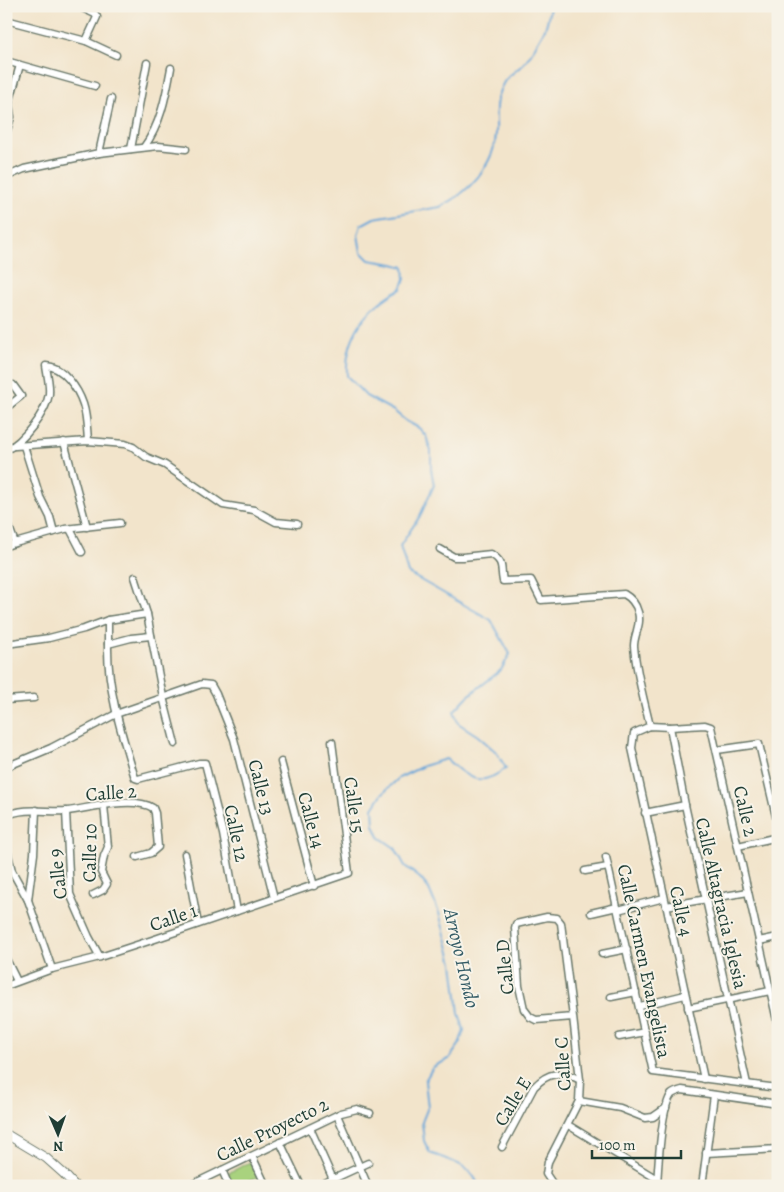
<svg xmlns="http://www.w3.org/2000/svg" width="784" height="1192" viewBox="0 0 784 1192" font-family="Alegreya,serif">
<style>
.grass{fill:#a9d27e;stroke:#648859}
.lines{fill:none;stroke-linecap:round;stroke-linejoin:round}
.stream{stroke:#66a6d9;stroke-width:2}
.minor-casing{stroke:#697769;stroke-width:9}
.tertiary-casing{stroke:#697769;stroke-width:10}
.minor{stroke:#fff;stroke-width:6}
.tertiary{stroke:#fff;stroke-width:8}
.labels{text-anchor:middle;stroke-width:4;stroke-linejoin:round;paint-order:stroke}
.street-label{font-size:19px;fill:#1f3d34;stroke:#f7f3e8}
.water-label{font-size:20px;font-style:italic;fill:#345c66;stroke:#f7f3e8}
</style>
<rect width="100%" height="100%" fill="#f7f3e8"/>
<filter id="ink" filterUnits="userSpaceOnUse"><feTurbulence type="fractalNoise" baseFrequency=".02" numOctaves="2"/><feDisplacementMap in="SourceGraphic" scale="10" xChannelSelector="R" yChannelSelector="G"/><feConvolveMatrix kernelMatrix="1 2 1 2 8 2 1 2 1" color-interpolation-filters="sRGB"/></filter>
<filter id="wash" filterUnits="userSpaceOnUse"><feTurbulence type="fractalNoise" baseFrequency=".0096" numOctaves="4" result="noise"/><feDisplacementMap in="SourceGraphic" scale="20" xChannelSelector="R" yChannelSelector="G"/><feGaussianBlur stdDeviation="1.12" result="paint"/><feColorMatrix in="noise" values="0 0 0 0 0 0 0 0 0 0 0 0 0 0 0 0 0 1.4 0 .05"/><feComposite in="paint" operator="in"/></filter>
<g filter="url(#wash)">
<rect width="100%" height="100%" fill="#f2e4cb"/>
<!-- grass -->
<polygon class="grass" points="252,1161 260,1176 238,1186 232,1186 226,1174"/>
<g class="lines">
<!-- stream -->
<path class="stream" d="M478,1186C473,1165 448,1160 430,1153L424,1141L422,1122L428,1107L425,1081L433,1067L449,1059L459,1045L464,1030L459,1013L453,963L439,913L429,889L420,878L405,866L395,848L379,837L374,825L373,808L382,794L399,778L423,766L446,759C468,778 480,789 506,768L496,752L478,736L458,723L454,711L467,697L501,670L510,654L491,620L408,573L400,546L420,516L434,485L431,469V451L426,436L419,428L406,421L394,411L366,396L347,376C345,336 366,307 401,289L405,279L404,267L393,264L369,260L361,252L358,235L361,225L374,218L440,207C467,194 494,166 496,134C497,113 492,103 504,82C508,75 517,71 523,64C527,60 531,54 534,48C545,30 547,28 550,6"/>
</g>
</g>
<g filter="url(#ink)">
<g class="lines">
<defs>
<g id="minor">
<polyline points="78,6 95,14 97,17 86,41"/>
<polyline points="6,20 86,41 116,55"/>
<polyline points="6,61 95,86"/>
<polyline points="6,134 11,117 9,104 20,65"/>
<path d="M144,147C161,124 166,95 171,68"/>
<polyline points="131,149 147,63"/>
<polyline points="99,153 111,99"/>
<polyline points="6,177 24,169 99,153 158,146 186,149"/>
<polyline points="6,408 21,396 13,385"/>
<polyline points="64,442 87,527"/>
<polyline points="15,446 88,441 125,444 133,447 146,457 165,465 223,505 254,510 276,522 297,524"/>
<polyline points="24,446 40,497 50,517 54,532"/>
<path d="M6,450C23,442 46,413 49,394C50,385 47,374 46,366C63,366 78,389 83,404C87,416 87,429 88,441"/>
<polyline points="6,519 15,543 65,529 120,523"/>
<polyline points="70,529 82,552"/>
<polyline points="6,546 15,543"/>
<path d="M440,549L454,557H463L491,554C505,563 500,567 503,581L531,580L541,600L624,594C631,598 636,604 638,612C642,624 634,634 634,646C636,673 644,700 650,726"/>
<polyline points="135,577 147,614 163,697 175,744"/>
<path d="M151,636L131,638L108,644C107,690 122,735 135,778L138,779L199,763H205L223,834L237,911"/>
<polyline points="6,644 49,638 84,629 108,620 147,614"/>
<polyline points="108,644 108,620"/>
<polyline points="6,700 34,698"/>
<polyline points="670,727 685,805 747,1084"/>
<polyline points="717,750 759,744 778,825"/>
<polyline points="281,762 314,886"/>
<polyline points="6,767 51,748 116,714 202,684 211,685 216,694 234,739 274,898"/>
<polyline points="66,811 70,894 89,937 100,957"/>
<polyline points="645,813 685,805"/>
<path d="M6,816C25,806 48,813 68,811C90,808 134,796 153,808L155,813L158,847L151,853L137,857"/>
<polyline points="6,846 12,871 28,900 52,969"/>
<polyline points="738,846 778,837"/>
<polyline points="185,854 198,924"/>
<polyline points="606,857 653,1072 778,1088"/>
<polyline points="585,871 608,867"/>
<polyline points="93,895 103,890 107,884 101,872 104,856 108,847 104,805"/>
<polyline points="28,900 34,854 36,810"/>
<polyline points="666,906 748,892"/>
<polyline points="618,910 664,898"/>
<polyline points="591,913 617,907"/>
<polyline points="759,941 778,937"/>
<polyline points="602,954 627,949"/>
<polyline points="6,959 17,981"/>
<polyline points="6,986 52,969 100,957 152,940 349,873 332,742"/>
<polyline points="611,997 636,992"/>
<polyline points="640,1006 685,995"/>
<polyline points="688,1008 770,991"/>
<polyline points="619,1037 645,1032"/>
<polyline points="704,1079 632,748 634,733 650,726 670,727 705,725 711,727 778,1025"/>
<polyline points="579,1101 620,1108 645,1118 653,1117 666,1108"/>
<polyline points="337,1115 368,1186"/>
<polyline points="568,1125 657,1179"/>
<polyline points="310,1128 336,1186"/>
<polyline points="280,1142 301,1186"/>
<path d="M502,1147L534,1087C548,1072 562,1070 580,1080"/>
<polyline points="706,1153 778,1149"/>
<polyline points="252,1156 266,1186"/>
<polyline points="222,1170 229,1186"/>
<polyline points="189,1186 341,1113 357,1109 370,1113"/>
<polyline points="318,1186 368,1163"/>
<polyline points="554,1186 546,1174 548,1162 579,1101 580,1080 573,1017 561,923 557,918 547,917 516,924 515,928 519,986 524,1009 530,1017 536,1020 573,1017"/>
<path d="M657,1186C658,1167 661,1109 671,1095C674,1092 678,1091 682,1090L778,1104"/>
<polyline points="702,1186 714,1095"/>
</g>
<polyline id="tertiary" points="6,1134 46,1158 64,1174 75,1186"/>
</defs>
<!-- minor casing -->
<use href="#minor" class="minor-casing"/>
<!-- tertiary casing -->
<use href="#tertiary" class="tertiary-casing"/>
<!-- minor -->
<use href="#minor" class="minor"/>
<!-- tertiary -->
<use href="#tertiary" class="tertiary"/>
</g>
</g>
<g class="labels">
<!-- street labels -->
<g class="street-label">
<text transform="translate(262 787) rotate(76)" y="7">Calle 13</text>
<text transform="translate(111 792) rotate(-4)" y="7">Calle 2</text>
<text transform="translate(355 805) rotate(82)" y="7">Calle 15</text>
<text transform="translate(746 811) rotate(77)" y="7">Calle 2</text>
<text transform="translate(312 820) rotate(75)" y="7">Calle 14</text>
<text transform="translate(237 833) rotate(78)" y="7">Calle 12</text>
<text transform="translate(89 853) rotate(-89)" y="7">Calle 10</text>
<text transform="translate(57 874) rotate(-97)" y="7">Calle 9</text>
<text transform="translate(722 903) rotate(77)" y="7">Calle Altagracia Iglesia</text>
<text transform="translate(682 911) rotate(78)" y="7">Calle 4</text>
<text transform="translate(173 917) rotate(-19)" y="7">Calle 1</text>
<text transform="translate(645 961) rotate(78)" y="7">Calle Carmen Evangelista</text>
<text transform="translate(504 967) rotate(-96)" y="7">Calle D</text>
<text transform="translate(562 1064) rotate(-94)" y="7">Calle C</text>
<text transform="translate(512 1101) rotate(-59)" y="7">Calle E</text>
<text transform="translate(272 1129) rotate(-26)" y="7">Calle Proyecto 2</text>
</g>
<!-- water labels -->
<g class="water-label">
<text transform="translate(462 958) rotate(77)" y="7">Arroyo Hondo</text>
</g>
</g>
<!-- margin -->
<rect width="784" height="1192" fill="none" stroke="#f7f3e8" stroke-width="25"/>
<!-- north arrow -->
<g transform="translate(58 1134) rotate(178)" stroke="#f7f3e8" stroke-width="4" paint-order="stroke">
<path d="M0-4L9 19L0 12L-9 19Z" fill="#1f3d34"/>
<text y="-8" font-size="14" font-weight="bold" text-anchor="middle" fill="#1f3d34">N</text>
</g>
<!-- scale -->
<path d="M592 1150v8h89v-8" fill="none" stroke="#1f3d34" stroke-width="2.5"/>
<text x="599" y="1150" font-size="15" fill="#1f3d34" stroke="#f7f3e8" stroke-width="4" paint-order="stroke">100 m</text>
</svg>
